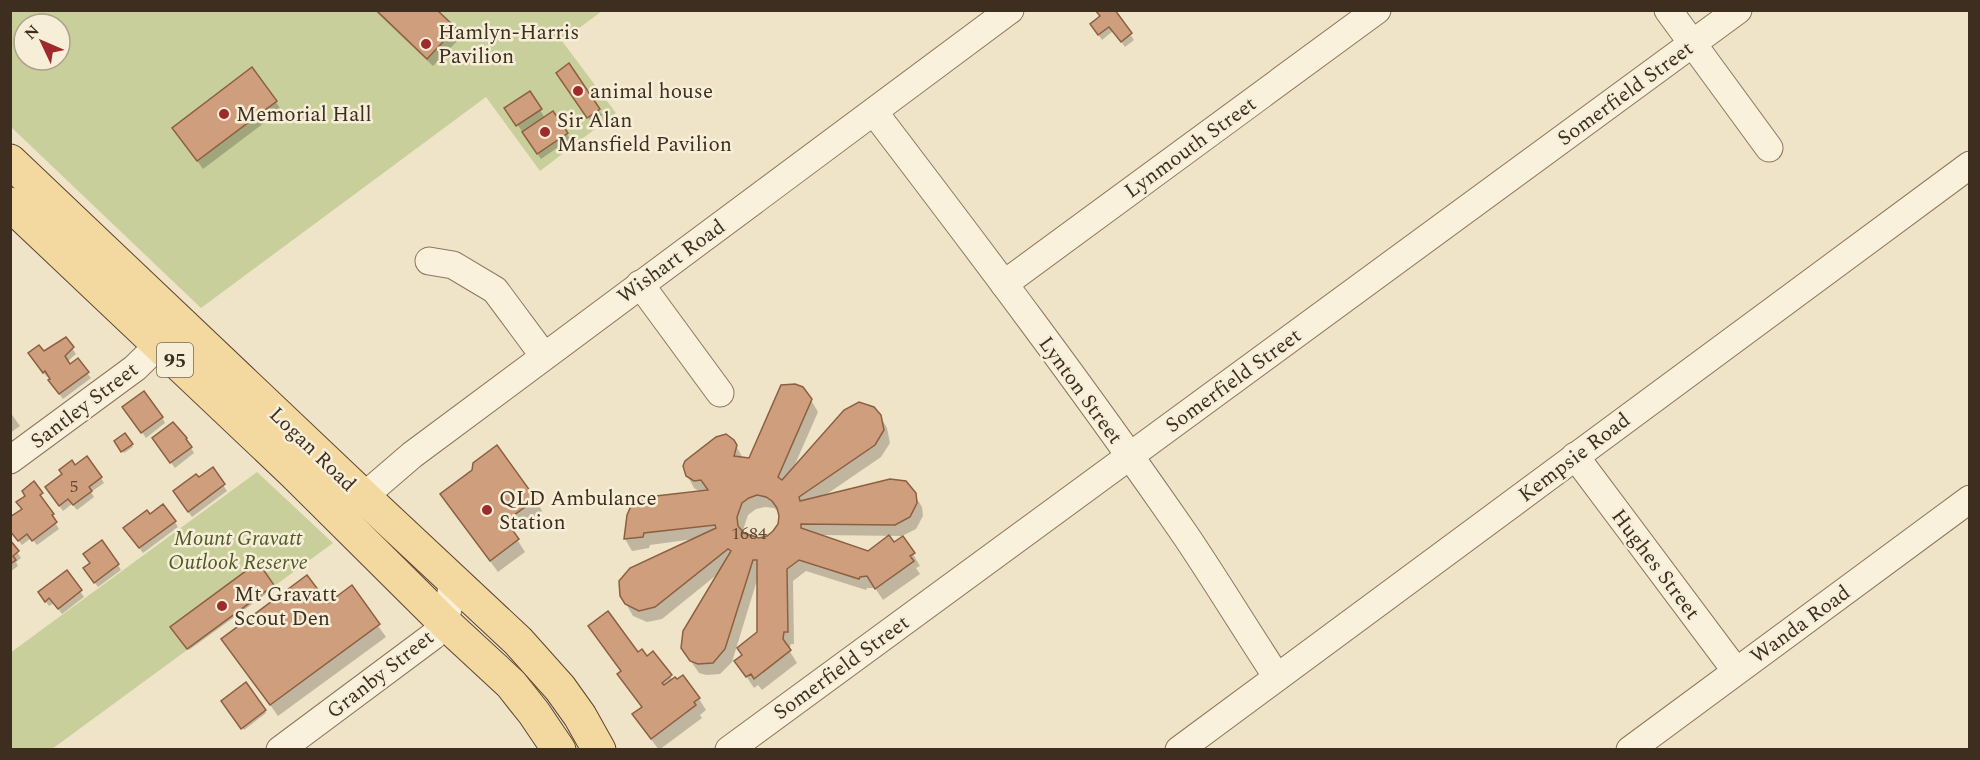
<svg xmlns="http://www.w3.org/2000/svg" width="1980" height="760" viewBox="0 0 1980 760" font-family="Spectral,serif">
<style>
.green{fill:#c9cf9b;fill-rule:evenodd}
.shadow{fill:#0003;fill-rule:evenodd}
.building{fill:#cf9f7d;stroke:#8d5f41;stroke-width:1.5;fill-rule:evenodd}
.lines{fill:none;stroke-linecap:round;stroke-linejoin:round}
.minor-casing{stroke:#8d765c;stroke-width:29}
.major-casing{stroke:#5b4430;stroke-width:35}
.minor{stroke:#faf1dc;stroke-width:27}
.major{stroke:#f3d9a0;stroke-width:33}
.poi-dot{fill:#9e2a2b;stroke:#f7eed8;stroke-width:2}
.labels{text-anchor:middle;stroke-width:5;stroke-linejoin:round;paint-order:stroke}
.number-label{font-size:18px;fill:#624a37}
.shield{fill:#f7eed8;stroke:#756857;stroke-width:1.5}
.shield-label{font-size:20px;font-weight:bold;fill:#3d2e20}
.poi-label{font-size:21px;fill:#3d2e20;stroke:#f7eed8;text-anchor:start}
.street-label{font-size:21px;fill:#3d2e20;stroke:#f7eed8}
.park-label{font-size:21px;font-style:italic;fill:#4d5a26;stroke:#f7eed8}
</style>
<rect width="100%" height="100%" fill="#f0e4c8"/>
<!-- green -->
<g class="green">
<path d="M10,11H602L562,41L616,113L540,171L486,97L201,308L11,127ZM24,24H60V60H24Z"/>
<polygon points="257,472 333,543 52,749 11,749 10,653"/>
</g>
<!-- shadow -->
<g class="shadow">
<polygon points="374,10 434,10 454,29 460,38 433,66"/>
<polygon points="1113,10 1134,40 1125,47 1113,31 1102,40 1095,30"/>
<polygon points="568,66 602,115 592,123 561,79"/>
<polygon points="529,93 545,118 567,134 570,139 541,159 506,108"/>
<polygon points="276,102 281,110 203,169 174,128"/>
<polygon points="72,348 76,354 67,362 70,366 87,373 91,378 63,399 53,386 49,376 47,377 33,359 43,353"/>
<path d="M811,400L818,412L793,469L880,416L887,428L890,443L881,457L824,496L914,494L922,507L923,516L916,529L902,536L820,535L868,552L894,544L913,554L920,566L916,568L920,574L883,600L875,588H867L866,590L806,571L793,581L794,644H791L789,650L797,663L762,690L758,685L754,688L736,661L743,656L759,632L758,577L732,662L720,674L706,675L699,673L690,660L719,573L662,619L647,622L633,616L621,595L694,539L650,545L649,548L632,551L625,539L628,515L702,493L694,488L687,475L733,441L743,458L750,459ZM765,507L774,508L779,512V525L768,538L759,539L743,534V530L748,515L756,509Z"/>
<polygon points="10,412 20,426 10,433"/>
<polygon points="128,413 162,417 165,423 146,438"/>
<polygon points="125,435 133,447 124,453 116,441"/>
<polygon points="186,439 194,453 175,468 157,444"/>
<polygon points="75,467 101,478 104,483 91,492 94,497 77,510 72,504 63,511 50,493 63,475"/>
<polygon points="212,469 227,491 192,517 178,497"/>
<polygon points="34,484 56,520 54,521 59,529 37,545 31,538 22,545 10,530 23,510 26,496"/>
<polygon points="535,499 542,511 513,533 525,552 498,572 449,506"/>
<polygon points="150,516 175,522 178,527 143,553 129,534"/>
<polygon points="10,542 21,558 16,562 18,566 10,572"/>
<polygon points="257,564 274,588 189,650 172,627"/>
<polygon points="118,565 121,570 98,587 88,574"/>
<polygon points="67,572 84,597 62,614 54,603 49,606 43,598"/>
<polygon points="351,588 386,637 278,716 223,639 327,605"/>
<polygon points="590,627 646,658 670,676 673,681 699,699 706,710 700,715 702,718 659,750 641,726 642,708 619,674 622,672"/>
<polygon points="246,684 266,713 244,730 224,704"/>
</g>
<!-- building -->
<g class="building">
<polygon points="376,10 437,10 456,28 427,59"/>
<polygon points="1095,10 1115,10 1132,33 1121,42 1109,27 1098,35 1090,24 1100,16"/>
<polygon points="569,63 600,109 587,118 556,73"/>
<polygon points="252,67 277,101 197,161 172,128"/>
<polygon points="530,91 542,109 516,126 504,108"/>
<polygon points="553,111 568,133 537,154 522,132"/>
<polygon points="66,337 74,347 65,356 70,364 78,358 89,372 59,394 48,380 50,379 45,371 43,373 28,353 39,345 44,351"/>
<path d="M795,384L803,387L812,399L778,477L782,480L844,410L859,402L874,407L881,415L884,430L875,445L799,497L800,501L890,479L906,481L916,493L917,503L910,517L895,525L801,524V528L868,551L889,535L894,542L903,536L915,553L910,556L914,561L875,589L867,576L860,577L859,579L799,560L787,569L788,632H784L783,639L791,650L754,679L751,674L746,677L734,661L742,655L737,648L757,632V560H753L725,649L713,663L698,664L690,661L681,648L683,631L731,551L728,549L655,607L639,611L625,604L620,596L619,581L630,568L716,528L715,525L644,533L643,537L624,539L627,515L631,506L640,501L639,498L708,490L701,480L694,481L686,476L683,466L685,461L716,437L726,434L734,440L737,445L734,456L749,458L781,385ZM757,495L766,497L772,501L777,508L779,516L778,524L773,531L767,536L759,538L744,533L738,526L737,517L742,503L749,498Z"/>
<polygon points="144,391 163,417 141,433 122,407"/>
<polygon points="173,422 187,438 186,439 192,447 170,463 152,438"/>
<polygon points="125,433 133,444 121,452 114,441"/>
<polygon points="497,445 536,499 506,521 519,539 490,561 440,494 472,470 473,463"/>
<polygon points="87,456 102,477 89,487 92,491 73,505 68,499 59,506 45,487 62,474 59,470 72,460 75,465"/>
<polygon points="213,467 225,484 188,512 173,491 196,474 199,477"/>
<polygon points="34,481 43,493 40,495 54,514 52,515 57,522 32,541 27,534 18,541 10,531 10,517 22,509 16,502 25,496 22,491"/>
<polygon points="163,504 176,521 139,548 123,528 147,510 150,514"/>
<polygon points="10,540 19,551 13,556 16,560 10,564"/>
<polygon points="102,540 119,564 94,583 83,568 90,563 83,554"/>
<polygon points="258,562 274,585 187,649 170,627"/>
<polygon points="67,570 82,590 58,609 49,598 45,602 38,592"/>
<polygon points="307,575 328,603 352,585 380,624 270,705 221,639"/>
<polygon points="608,611 638,652 642,649 647,656 653,651 672,675 662,683 664,685 675,677 677,679 683,675 700,698 694,702 696,705 651,739 632,714 642,707 617,674 621,671 588,626"/>
<polygon points="246,682 266,710 241,729 221,701"/>
</g>
<g class="lines">
<defs>
<g id="minor">
<polyline points="1668,10 1769,148"/>
<path d="M874,112C980,251 1086,391 1186,536C1217,582 1246,630 1277,677"/>
<polyline points="429,261 453,265 495,290 544,356"/>
<polyline points="640,284 720,393"/>
<polyline points="1004,284 1377,10"/>
<polyline points="1575,456 1736,671"/>
<polyline points="10,460 135,368 174,330"/>
<polyline points="348,510 412,455 1010,10"/>
<path d="M280,750L433,636C448,618 451,603 452,580"/>
<polyline points="729,750 1738,10"/>
<polyline points="1179,750 1970,165"/>
<polyline points="1630,750 1970,499"/>
</g>
<g id="major">
<polyline points="10,161 363,496 518,641 560,688 580,716 599,750"/>
<polyline points="10,204 294,473 444,622 511,684 534,713 559,750"/>
</g>
</defs>
<!-- minor casing -->
<use href="#minor" class="minor-casing"/>
<!-- major casing -->
<use href="#major" class="major-casing"/>
<!-- minor -->
<use href="#minor" class="minor"/>
<!-- major -->
<use href="#major" class="major"/>
</g>
<!-- markers -->
<g class="poi-dot">
<circle cx="426" cy="44" r="6"/>
<circle cx="578" cy="91" r="6"/>
<circle cx="224" cy="114" r="6"/>
<circle cx="545" cy="132" r="6"/>
<circle cx="487" cy="510" r="6"/>
<circle cx="222" cy="606" r="6"/>
</g>
<g class="labels">
<!-- number labels -->
<g class="number-label">
<text x="74" y="492">5</text>
<text x="749" y="539">1684</text>
</g>
<!-- shield labels -->
<rect class="shield" x="157" y="343" width="36" height="34" rx="4.5"/>
<g class="shield-label">
<text x="175" y="367">95</text>
</g>
<!-- poi labels -->
<g class="poi-label">
<text x="438" y="39">Hamlyn-Harris<tspan x="438" dy="24">Pavilion</tspan></text>
<text x="590" y="98">animal house</text>
<text x="236" y="121">Memorial Hall</text>
<text x="557" y="127">Sir Alan<tspan x="557" dy="24">Mansfield Pavilion</tspan></text>
<text x="499" y="505">QLD Ambulance<tspan x="499" dy="24">Station</tspan></text>
<text x="234" y="601">Mt Gravatt<tspan x="234" dy="24">Scout Den</tspan></text>
</g>
<!-- street labels -->
<g class="street-label">
<text transform="translate(1625 93) rotate(-36)" y="7">Somerfield Street</text>
<text transform="translate(1190 147) rotate(-36)" y="7">Lynmouth Street</text>
<text transform="translate(671 261) rotate(-36)" y="7">Wishart Road</text>
<text transform="translate(1233 380) rotate(-36)" y="7">Somerfield Street</text>
<text transform="translate(1081 390) rotate(54)" y="7">Lynton Street</text>
<text transform="translate(84 405) rotate(-37)" y="7">Santley Street</text>
<text transform="translate(313 449) rotate(44)" y="7">Logan Road</text>
<text transform="translate(1574 457) rotate(-37)" y="7">Kempsie Road</text>
<text transform="translate(1656 564) rotate(53)" y="7">Hughes Street</text>
<text transform="translate(1800 624) rotate(-36)" y="7">Wanda Road</text>
<text transform="translate(841 667) rotate(-36)" y="7">Somerfield Street</text>
<text transform="translate(380 674) rotate(-38)" y="7">Granby Street</text>
</g>
<!-- park labels -->
<g class="park-label">
<text x="238" y="545">Mount Gravatt<tspan x="238" dy="24">Outlook Reserve</tspan></text>
</g>
</g>
<!-- border -->
<rect width="1980" height="760" fill="none" stroke="#3d2e20" stroke-width="24"/>
<!-- north arrow -->
<g transform="translate(42 42) rotate(314)"><circle r="28" fill="#f7eed8" stroke="#ada18e" stroke-width="1.5"/>
<path d="M0-4.5L10 22L0 15L-10 22Z" fill="#9e2a2b"/>
<text y="-9" font-size="16" font-weight="bold" text-anchor="middle" fill="#3d2e20">N</text>
</g>
</svg>
